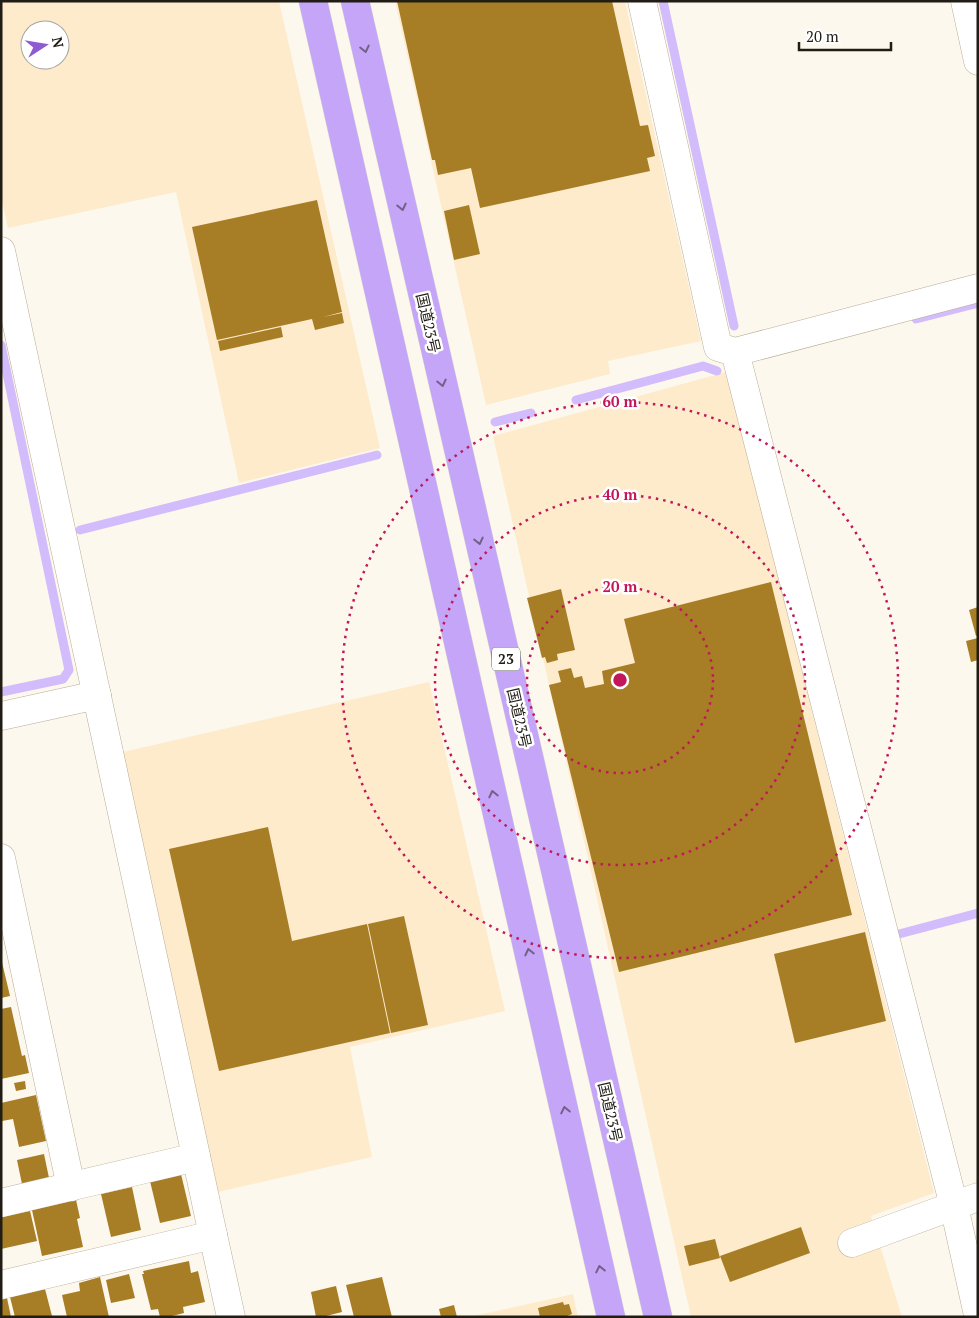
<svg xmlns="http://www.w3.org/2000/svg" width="979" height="1318" viewBox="0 0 979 1318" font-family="'PT Serif','Noto Sans JP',serif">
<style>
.built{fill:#fdebcc;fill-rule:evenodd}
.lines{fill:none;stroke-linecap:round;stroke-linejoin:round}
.stream{stroke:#d2bcfb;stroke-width:9}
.building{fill:#a77d25}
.minor-casing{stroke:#b9ac95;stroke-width:29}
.highway-casing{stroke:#d7d6d5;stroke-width:29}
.minor{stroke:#fff;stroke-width:28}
.highway{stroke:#c4a5f8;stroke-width:28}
.oneway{stroke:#726086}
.ring{fill:none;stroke:#c2185b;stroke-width:2.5;stroke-dasharray:2.5 5}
.labels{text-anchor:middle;stroke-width:5;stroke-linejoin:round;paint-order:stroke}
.shield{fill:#fff;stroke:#64605a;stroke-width:1}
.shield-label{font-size:14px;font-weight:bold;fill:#211c14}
.street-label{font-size:15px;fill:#211c14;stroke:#fff}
.centre{fill:#c2185b;stroke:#fff;stroke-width:2.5}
.ring-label{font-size:15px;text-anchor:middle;font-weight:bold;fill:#c2185b;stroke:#fff;stroke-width:5;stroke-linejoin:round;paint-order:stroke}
</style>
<rect width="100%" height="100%" fill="#fdf8ee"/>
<!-- built -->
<g class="built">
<path d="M1,1H279L380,448L239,483L176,192L8,228L1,196ZM30,30H60V60H30Z"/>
<polygon points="395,1 625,1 701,341 608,361 610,374 486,405"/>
<polygon points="726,372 934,1193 871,1216 902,1317 691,1317 493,436"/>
<polygon points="429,682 505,1011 350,1047 372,1157 218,1192 123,752"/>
<polygon points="573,1294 578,1317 469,1317"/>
</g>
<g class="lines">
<!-- stream -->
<g class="stream">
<polyline points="663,1 734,326"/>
<polyline points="916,319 978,303"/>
<polyline points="1,345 69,670 63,679 1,692"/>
<polyline points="576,400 703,366 717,371"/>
<polyline points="495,422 531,413"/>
<polyline points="80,530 377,455"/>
<polyline points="899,934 978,913"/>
</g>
</g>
<!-- building -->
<g class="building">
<polygon points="397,1 612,1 640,126 648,125 655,156 647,158 650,171 480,208 471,168 438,175 435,160 432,160"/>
<polygon points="317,200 342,312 323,317 342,313 344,323 315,330 312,319 217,340 192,227"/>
<polygon points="469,205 480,254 454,260 444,211"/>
<polygon points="281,327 283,337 220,351 218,341"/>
<polygon points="771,582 852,915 619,972 549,685 561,682 558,671 571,668 574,678 582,676 585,688 604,684 602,671 635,663 624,619"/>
<polygon points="561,589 575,650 557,654 558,660 547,663 545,657 542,658 527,598"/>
<polygon points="978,607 978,635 976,636 969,610"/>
<polygon points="978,638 978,660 971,662 966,641"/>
<polygon points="268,827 292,941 367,924 390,1033 219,1071 169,849"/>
<polygon points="404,916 428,1025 391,1033 368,924"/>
<polygon points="865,932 886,1021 795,1043 774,954"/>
<polygon points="1,958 10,996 1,998"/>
<polygon points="11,1007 22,1056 25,1055 29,1073 1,1079 1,1009"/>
<polygon points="25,1081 26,1089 16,1091 14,1083"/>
<polygon points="36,1095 46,1141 19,1147 13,1119 2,1121 1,1103"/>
<polygon points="44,1154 49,1178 22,1184 17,1160"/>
<polygon points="181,1174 191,1216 160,1223 150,1181"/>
<polygon points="132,1187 141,1230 111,1237 101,1194"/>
<polygon points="76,1200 80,1218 77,1219 83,1247 42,1256 32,1210"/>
<polygon points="30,1211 37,1241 1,1249 1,1217"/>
<polygon points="801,1227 810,1253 730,1282 720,1256"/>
<polygon points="715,1239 720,1258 689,1266 684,1246"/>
<polygon points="189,1261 191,1273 198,1271 205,1302 183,1307 184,1313 168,1317 160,1317 158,1309 151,1310 142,1274 144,1274 143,1271"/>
<polygon points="129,1274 135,1298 111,1303 106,1280"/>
<polygon points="100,1277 109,1317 67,1317 62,1295 80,1291 79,1283"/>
<polygon points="382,1277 392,1317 354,1317 346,1285"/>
<polygon points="336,1286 342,1312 322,1317 316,1317 311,1292"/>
<polygon points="45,1289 52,1316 15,1317 10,1297"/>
<polygon points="7,1298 11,1317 1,1317 1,1300"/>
<polygon points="563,1302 564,1305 569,1304 572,1314 567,1316 567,1317 540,1317 538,1308"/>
<polygon points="454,1305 457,1317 441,1317 439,1309"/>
</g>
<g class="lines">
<defs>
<g id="minor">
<polyline points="642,1 718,347 735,352 978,288"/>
<polyline points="965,1 978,61"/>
<polyline points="1,251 213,1235 231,1317"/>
<polyline points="735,352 954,1206 978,1315"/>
<polyline points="1,716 97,695"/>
<polyline points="1,858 71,1187"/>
<polyline points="1,1203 196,1157"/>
<polyline points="852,1243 978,1197"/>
<polyline points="1,1285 213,1235"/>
</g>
<g id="highway">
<path d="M313,1C409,440 514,878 611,1317"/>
<polyline points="355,1 658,1317"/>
</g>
</defs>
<!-- minor casing -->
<use href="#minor" class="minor-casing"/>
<!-- highway casing -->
<use href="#highway" class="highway-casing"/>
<!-- minor -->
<use href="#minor" class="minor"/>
<!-- highway -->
<use href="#highway" class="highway"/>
</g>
<!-- one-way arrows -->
<defs><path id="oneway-chevron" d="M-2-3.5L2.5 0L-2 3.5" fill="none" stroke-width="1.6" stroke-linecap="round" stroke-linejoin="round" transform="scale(1.25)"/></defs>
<g class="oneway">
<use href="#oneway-chevron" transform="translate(365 49) rotate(77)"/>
<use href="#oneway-chevron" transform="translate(402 207) rotate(77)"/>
<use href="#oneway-chevron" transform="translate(442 383) rotate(77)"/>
<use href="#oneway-chevron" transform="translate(479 541) rotate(77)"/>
<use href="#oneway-chevron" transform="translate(493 794) rotate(-103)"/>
<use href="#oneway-chevron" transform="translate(529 952) rotate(-103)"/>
<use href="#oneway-chevron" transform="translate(565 1110) rotate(-102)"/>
<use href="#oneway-chevron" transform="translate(600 1269) rotate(-102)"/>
</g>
<!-- distance rings -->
<g class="ring">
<circle cx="620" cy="680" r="93"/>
<circle cx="620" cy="680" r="185"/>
<circle cx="620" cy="680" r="278"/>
</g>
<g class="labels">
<!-- shield labels -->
<rect class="shield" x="492" y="647.5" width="28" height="23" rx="4"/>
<g class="shield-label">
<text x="506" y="664">23</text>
</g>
<!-- street labels -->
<g class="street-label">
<text transform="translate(428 323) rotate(77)" y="5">国道23号</text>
<text transform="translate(519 718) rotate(77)" y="5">国道23号</text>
<text transform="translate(610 1112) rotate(77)" y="5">国道23号</text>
</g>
</g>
<circle cx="620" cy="680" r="8" class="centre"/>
<g class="ring-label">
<text x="620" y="407">60 m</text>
<text x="620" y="500">40 m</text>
<text x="620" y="592">20 m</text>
</g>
<!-- border -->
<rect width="979" height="1318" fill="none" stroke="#211c14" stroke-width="5"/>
<!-- north arrow -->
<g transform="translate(45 45) rotate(78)"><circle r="24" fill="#ffffff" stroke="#a6a4a1"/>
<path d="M0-4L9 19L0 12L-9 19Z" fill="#8f5bd3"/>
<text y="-8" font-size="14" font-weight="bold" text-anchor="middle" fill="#211c14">N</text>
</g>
<!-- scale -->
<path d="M799 42v8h92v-8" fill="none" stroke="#211c14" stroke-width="2.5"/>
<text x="806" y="42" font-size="15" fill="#211c14" stroke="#ffffff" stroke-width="4" paint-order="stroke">20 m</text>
</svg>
